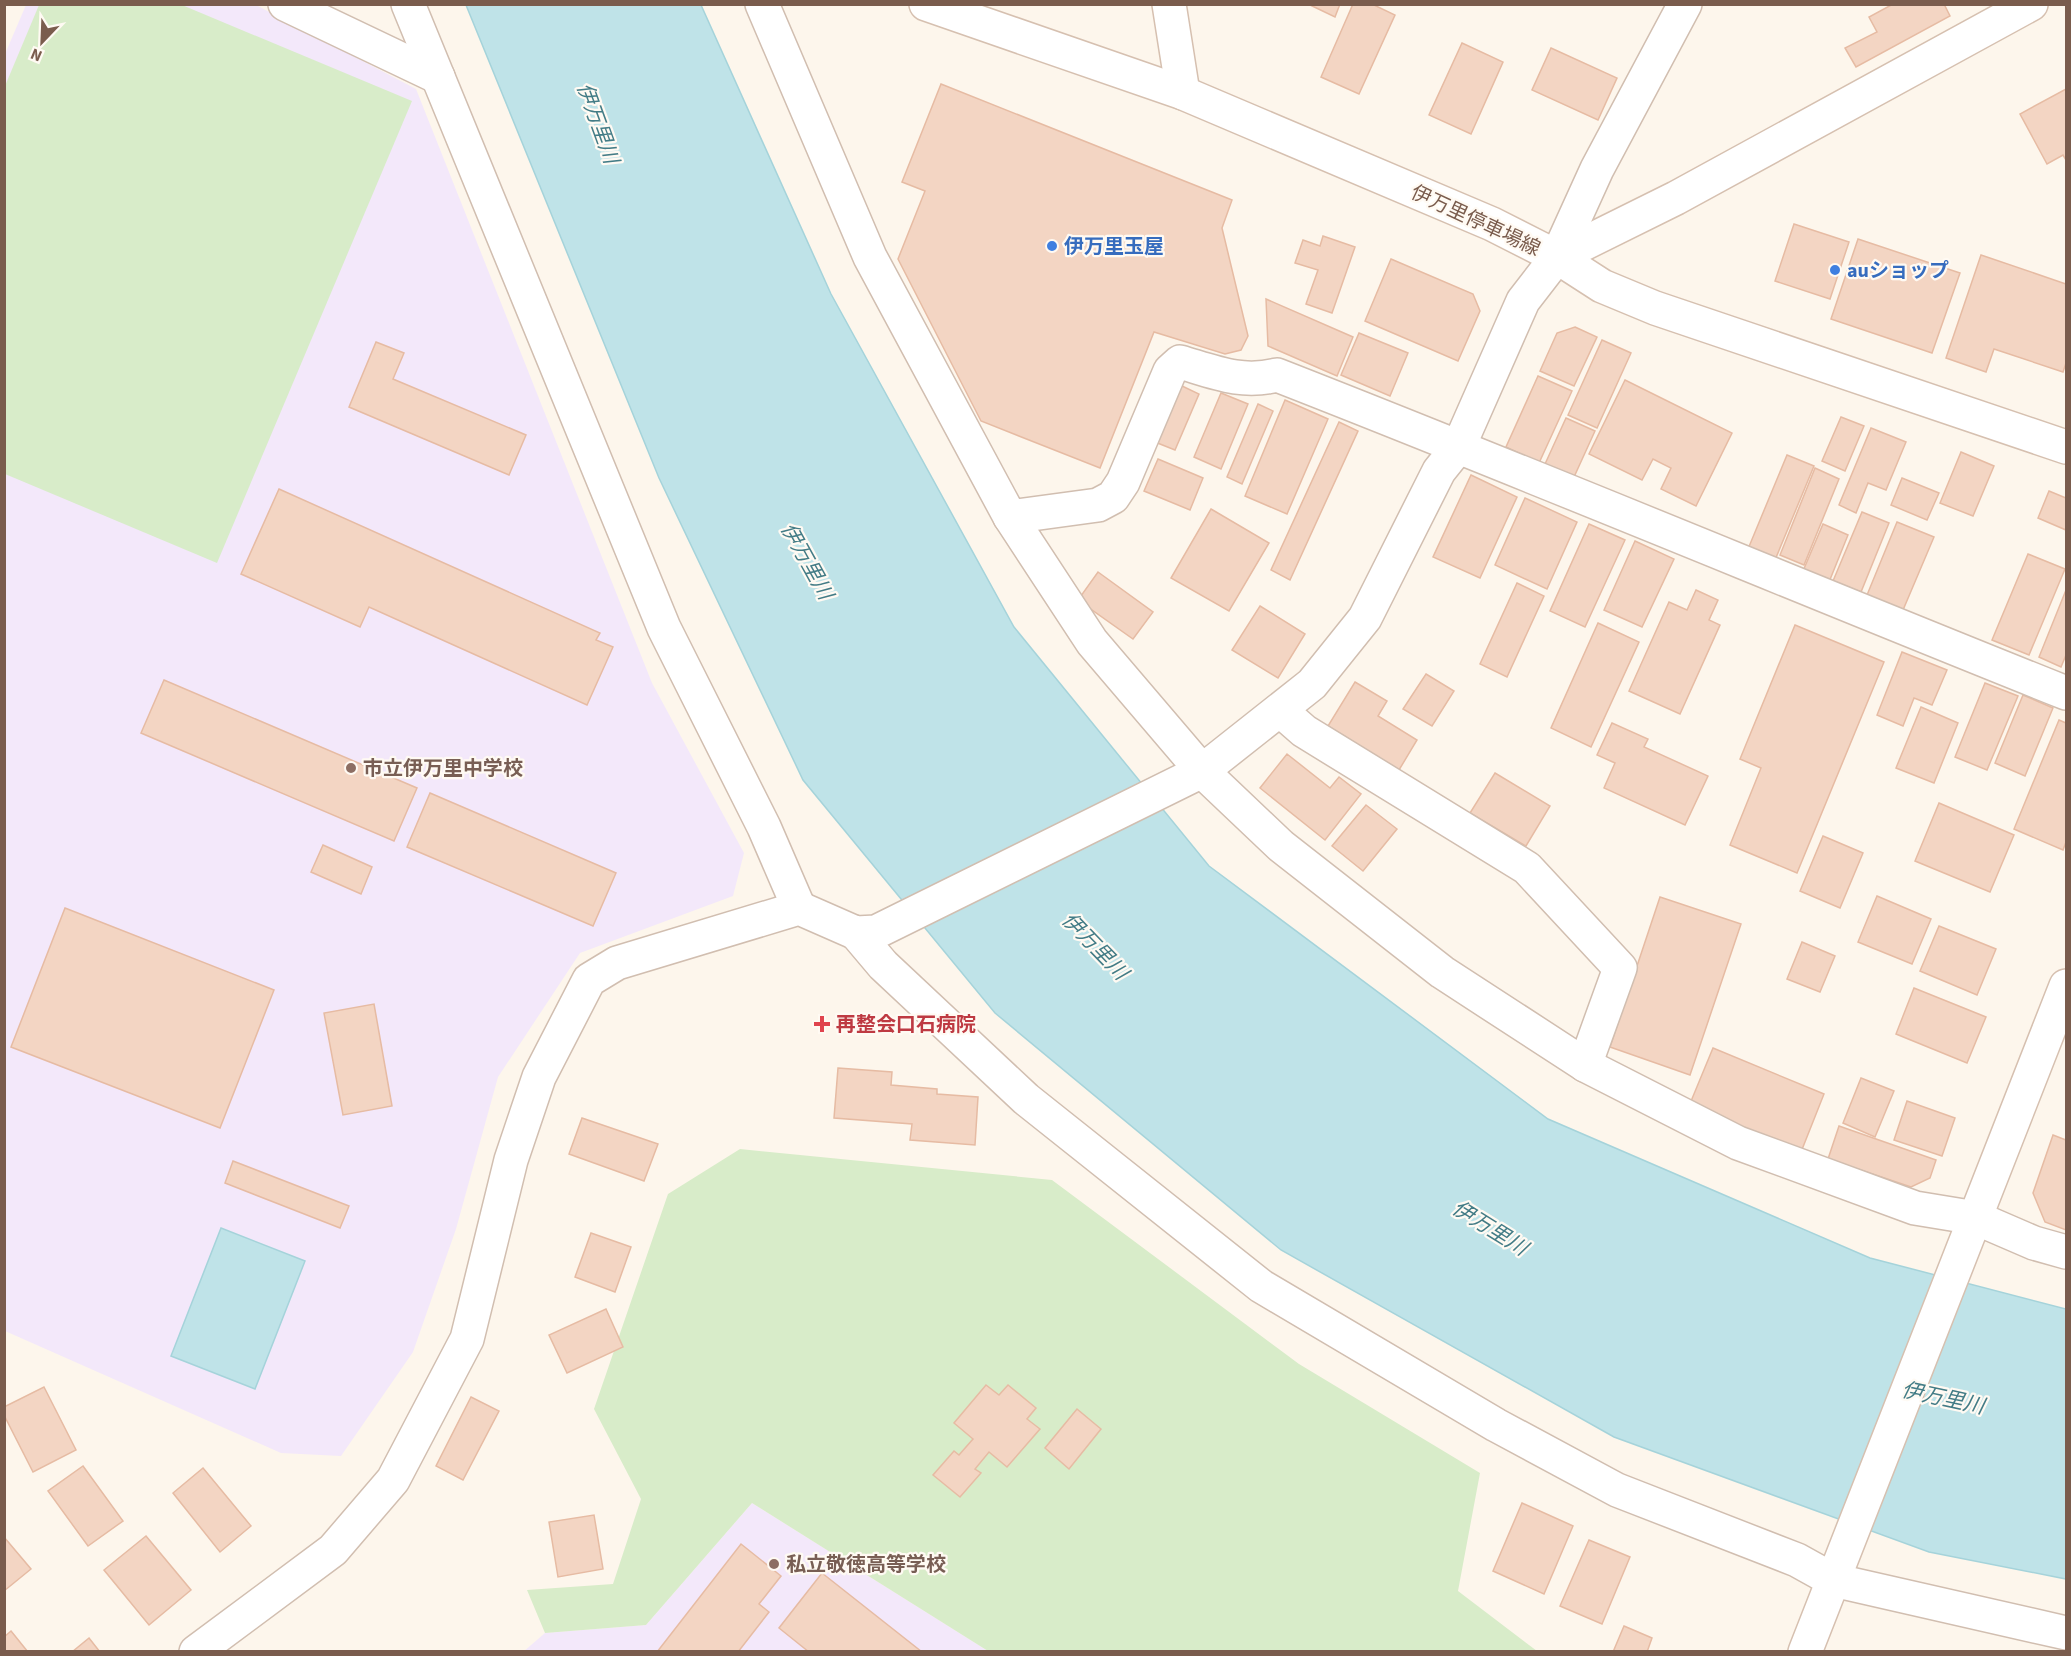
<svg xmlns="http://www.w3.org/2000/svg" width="2071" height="1656" viewBox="0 0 2071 1656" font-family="'Source Sans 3','Noto Sans JP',sans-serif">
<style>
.education{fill:#f3e8fa}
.green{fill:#d8ecc9}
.water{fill:#bfe3e8;stroke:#a5d3da;stroke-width:1.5}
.building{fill:#f3d5c3;stroke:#e6bba3;stroke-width:1.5}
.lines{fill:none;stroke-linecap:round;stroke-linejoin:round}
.street-casing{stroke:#d1beb0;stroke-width:36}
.secondary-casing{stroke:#d6c0b0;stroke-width:36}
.street{stroke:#fff;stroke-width:33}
.secondary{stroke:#fff;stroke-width:33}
.shop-dot{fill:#3f7fe0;stroke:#fffaf3;stroke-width:2}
.education-dot{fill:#8d6e63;stroke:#fffaf3;stroke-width:2}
.health-dot{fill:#e0444e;stroke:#fffaf3;stroke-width:2}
.labels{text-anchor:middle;stroke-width:4.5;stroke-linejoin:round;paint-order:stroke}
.street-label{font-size:20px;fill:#7a5c4d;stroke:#fffaf3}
.shop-label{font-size:20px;font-weight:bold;fill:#366cbe;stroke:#fffaf3;text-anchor:start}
.education-label{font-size:20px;font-weight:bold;fill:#785e54;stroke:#fffaf3;text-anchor:start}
.health-label{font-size:20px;font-weight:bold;fill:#be3a42;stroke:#fffaf3;text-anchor:start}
.water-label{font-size:21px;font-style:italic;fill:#437c86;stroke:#fffaf3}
</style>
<rect width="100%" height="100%" fill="#fdf6ec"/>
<!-- education -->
<g class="education">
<polygon points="26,5 256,5 416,89 652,683 744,853 733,896 580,953 498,1077 456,1229 413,1352 341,1456 281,1453 5,1331 5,54"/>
<polygon points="752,1503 988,1651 523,1652 545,1633 646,1625"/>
</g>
<!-- green -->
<g class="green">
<polygon points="39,5 182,5 412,101 217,563 5,474 5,86"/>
<polygon points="740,1149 1052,1180 1299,1364 1480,1473 1458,1591 1537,1651 988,1651 752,1503 646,1625 545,1633 527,1590 613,1584 641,1499 594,1409 668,1194"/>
</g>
<!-- water -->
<g class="water">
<polygon points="466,5 701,5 831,294 1014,627 1209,866 1548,1119 1870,1258 2066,1309 2066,1579 1929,1552 1614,1437 1281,1250 995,1013 803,780 659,478"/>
<polygon points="221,1228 305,1261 255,1389 171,1356"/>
</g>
<!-- building -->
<g class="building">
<polygon points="1308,4 1340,4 1335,17"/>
<polygon points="1353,4 1372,4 1395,15 1359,94 1321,77"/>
<polygon points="1893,4 1944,4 1950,16 1856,67 1845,48 1877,32 1869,17"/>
<polygon points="1462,43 1503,62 1471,134 1429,115"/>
<polygon points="1551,48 1617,78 1598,120 1532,90"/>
<polygon points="941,84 1232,200 1222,228 1248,336 1241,350 1225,354 1154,332 1100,468 981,421 898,259 925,191 902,182"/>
<polygon points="2066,89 2066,160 2063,155 2047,164 2020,114"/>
<polygon points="1794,224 1849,242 1830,299 1775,281"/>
<polygon points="1323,236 1355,247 1332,313 1306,304 1318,270 1295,263 1303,240 1320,246"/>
<polygon points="1858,239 1960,273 1932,353 1831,319"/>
<polygon points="1981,255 2066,284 2066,363 2063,372 1994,349 1986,372 1946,358"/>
<polygon points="1391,259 1473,294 1480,311 1458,361 1365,321"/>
<polygon points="1266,299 1353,337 1337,376 1268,346"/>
<polygon points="1575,327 1597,337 1574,386 1540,371 1557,333"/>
<polygon points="1359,333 1408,353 1390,396 1341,375"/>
<polygon points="1602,340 1631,353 1597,428 1568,415"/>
<polygon points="376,342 404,353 393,379 526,435 509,475 349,407"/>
<polygon points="1538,376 1572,391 1539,463 1506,447"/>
<polygon points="1625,380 1732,433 1696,506 1661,489 1671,468 1653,459 1642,480 1589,454"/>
<polygon points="1180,385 1199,394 1175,450 1155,442"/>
<polygon points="1221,393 1248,404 1221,469 1194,457"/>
<polygon points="1285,400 1328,419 1287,514 1245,496"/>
<polygon points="1258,404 1273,411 1242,484 1227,477"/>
<polygon points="1841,417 1864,426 1845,471 1822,461"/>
<polygon points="1566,418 1595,431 1574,477 1545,464"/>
<polygon points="1339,422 1358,431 1290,580 1271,570"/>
<polygon points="1871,428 1906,442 1886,490 1868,483 1856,513 1839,505"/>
<polygon points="1961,452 1994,466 1973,516 1940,503"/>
<polygon points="1787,455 1814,466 1775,560 1748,549"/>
<polygon points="1158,459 1203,478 1190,510 1144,491"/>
<polygon points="1815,468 1839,479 1804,565 1780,555"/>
<polygon points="1471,475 1517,497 1480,578 1433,557"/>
<polygon points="1902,478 1939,493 1927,520 1891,505"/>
<polygon points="279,489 600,633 596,640 613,647 587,705 369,607 360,627 241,574"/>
<polygon points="2049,491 2066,498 2066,530 2038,518"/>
<polygon points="1525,498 1577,522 1547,589 1495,565"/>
<polygon points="1211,509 1269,543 1229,611 1171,578"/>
<polygon points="1862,512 1889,523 1861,592 1833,581"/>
<polygon points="1897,522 1934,537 1903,610 1867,595"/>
<polygon points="1589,524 1625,540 1585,627 1550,611"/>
<polygon points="1823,524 1848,535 1829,582 1803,571"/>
<polygon points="1635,541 1674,559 1642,627 1604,610"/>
<polygon points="2028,554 2065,569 2029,655 1992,640"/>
<polygon points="1098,572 1153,612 1133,639 1078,600"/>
<polygon points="1517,583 1544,596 1507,677 1480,664"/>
<polygon points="1696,590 1718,600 1709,620 1720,625 1680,714 1629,691 1669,602 1687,610"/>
<polygon points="2066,590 2066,655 2061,667 2039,657"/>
<polygon points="1260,606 1305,634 1278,678 1232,650"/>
<polygon points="1598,623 1639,642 1591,747 1551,728"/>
<polygon points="1795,625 1884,662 1797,873 1730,845 1761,768 1740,759"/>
<polygon points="1902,652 1947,670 1932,705 1914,698 1903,726 1877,715"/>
<polygon points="1426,674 1454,691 1432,726 1403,709"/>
<polygon points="164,680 417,788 394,841 141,733"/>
<polygon points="1355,682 1387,701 1378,716 1417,740 1399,770 1328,726"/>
<polygon points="1985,683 2018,696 1987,770 1955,757"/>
<polygon points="2023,695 2053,708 2025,776 1995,763"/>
<polygon points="1921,707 1958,723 1934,783 1896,768"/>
<polygon points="2059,720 2066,723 2066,842 2063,850 2014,829"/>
<polygon points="1612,723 1648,739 1644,747 1708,776 1685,825 1604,788 1615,763 1597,755"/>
<polygon points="1287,754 1330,788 1339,777 1361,794 1325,840 1260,788"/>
<polygon points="1495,773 1550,806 1526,846 1470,813"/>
<polygon points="430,793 616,873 593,926 407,847"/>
<polygon points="1939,803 2014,835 1990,892 1915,861"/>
<polygon points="1366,805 1397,829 1363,871 1332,846"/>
<polygon points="1823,836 1863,853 1840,908 1800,891"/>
<polygon points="323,845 372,867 361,894 311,872"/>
<polygon points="1877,896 1931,919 1912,964 1858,942"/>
<polygon points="1660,897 1741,924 1690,1075 1610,1047"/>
<polygon points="65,908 274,990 220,1128 11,1047"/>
<polygon points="1939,926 1996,949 1977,995 1920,971"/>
<polygon points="1802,942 1835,956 1820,992 1787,979"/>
<polygon points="1914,988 1986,1017 1967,1063 1896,1034"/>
<polygon points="374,1004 392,1106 343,1115 324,1013"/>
<polygon points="1713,1048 1824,1094 1801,1152 1689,1106"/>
<polygon points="838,1068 892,1072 891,1085 937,1089 937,1094 978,1097 975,1145 910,1140 912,1124 834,1118"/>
<polygon points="1861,1078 1894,1091 1875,1137 1843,1123"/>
<polygon points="1907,1101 1955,1118 1942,1156 1894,1140"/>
<polygon points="582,1118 658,1144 644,1181 569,1154"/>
<polygon points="1839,1126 1936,1160 1930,1178 1911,1187 1828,1159"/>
<polygon points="2053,1135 2066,1140 2066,1230 2045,1222 2033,1193"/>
<polygon points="233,1161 349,1206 340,1228 225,1183"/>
<polygon points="591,1233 631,1247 615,1292 575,1277"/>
<polygon points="606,1309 623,1347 567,1373 549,1335"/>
<polygon points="986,1385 999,1395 1008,1385 1036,1408 1027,1419 1040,1429 1007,1467 989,1452 975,1469 981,1473 960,1497 933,1475 954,1451 959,1455 973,1439 954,1423"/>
<polygon points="44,1387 76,1450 33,1472 4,1415 4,1407"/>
<polygon points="471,1397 499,1411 463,1480 436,1466"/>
<polygon points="1077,1409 1101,1429 1069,1469 1045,1448"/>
<polygon points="83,1466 123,1521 88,1546 48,1491"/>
<polygon points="203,1468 251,1526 220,1552 173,1493"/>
<polygon points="1522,1503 1573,1526 1544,1594 1493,1571"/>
<polygon points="594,1515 603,1569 558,1577 549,1522"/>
<polygon points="146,1536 191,1590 149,1625 104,1570"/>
<polygon points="4,1537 31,1569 4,1591"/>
<polygon points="1589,1540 1630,1557 1602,1624 1560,1606"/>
<polygon points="741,1544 781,1576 759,1604 769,1612 738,1652 657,1652"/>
<polygon points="822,1573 922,1652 809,1652 779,1628"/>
<polygon points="1624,1626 1652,1638 1647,1652 1613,1652"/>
<polygon points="11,1631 28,1652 4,1652 4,1637"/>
<polygon points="89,1638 100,1652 72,1652"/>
</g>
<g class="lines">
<defs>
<g id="street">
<polyline points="285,4 438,77"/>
<polyline points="408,4 664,628 764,827 799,908"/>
<polyline points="762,4 870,257 1010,517 1092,642 1202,771 1281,846 1442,972 1585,1065 1738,1143 1915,1208 1976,1218 2034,1243 2066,1252"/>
<path d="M1010,517L1098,505L1113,497L1123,482L1170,371L1180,362C1214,372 1241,384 1277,375C1541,478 1803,588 2066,693"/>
<polyline points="1280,710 1304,731 1527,868 1620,968 1585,1065"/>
<polyline points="856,933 883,965 1026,1099 1261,1286 1496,1425 1617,1490 1797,1560 1833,1580 2066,1633"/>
<polyline points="196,1652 333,1550 393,1480 467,1339 511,1160 539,1077 589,980 617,963 799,908 856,933 876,932 1202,771 1312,684 1365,618 1439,471 1459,446 1523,301 1557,257 1597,169 1685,4"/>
</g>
<g id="secondary">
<polyline points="926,4 1183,93 1492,224 1557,257 1602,286 1655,308 2066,447"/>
<polyline points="1169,4 1183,93"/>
<polyline points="1557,257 1676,198 2031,4"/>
<polyline points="1805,1652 2066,986"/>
</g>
</defs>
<!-- street casing -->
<use href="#street" class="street-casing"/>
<!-- secondary casing -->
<use href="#secondary" class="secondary-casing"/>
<!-- street -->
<use href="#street" class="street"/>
<!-- secondary -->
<use href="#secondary" class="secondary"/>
</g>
<!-- markers -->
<g class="shop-dot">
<circle cx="1052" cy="246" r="6"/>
<circle cx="1835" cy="270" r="6"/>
</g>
<g class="education-dot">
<circle cx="351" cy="768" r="6"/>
<circle cx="774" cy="1564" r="6"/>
</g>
<path class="health-dot" d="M819 1015h6v6h6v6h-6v6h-6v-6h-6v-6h6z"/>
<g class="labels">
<!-- street labels -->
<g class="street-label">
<text transform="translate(1476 220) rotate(25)" y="7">伊万里停車場線</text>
</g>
<!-- shop labels -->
<g class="shop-label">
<text x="1064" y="253">伊万里玉屋</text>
<text x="1847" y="277">auショップ</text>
</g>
<!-- education labels -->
<g class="education-label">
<text x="363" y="775">市立伊万里中学校</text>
<text x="786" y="1571">私立敬徳高等学校</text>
</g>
<!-- health labels -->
<g class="health-label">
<text x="836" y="1031">再整会口石病院</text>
</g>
<!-- water labels -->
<g class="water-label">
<text transform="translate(598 123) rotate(70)" y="7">伊万里川</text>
<text transform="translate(807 561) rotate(61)" y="7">伊万里川</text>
<text transform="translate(1095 946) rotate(46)" y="7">伊万里川</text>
<text transform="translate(1490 1228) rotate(32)" y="7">伊万里川</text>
<text transform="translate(1943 1398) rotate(12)" y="7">伊万里川</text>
</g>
</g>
<!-- border -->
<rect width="2071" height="1656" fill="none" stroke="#7a5c4d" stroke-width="12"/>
<!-- north arrow -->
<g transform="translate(42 42) rotate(203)" stroke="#fffaf3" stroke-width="4.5" paint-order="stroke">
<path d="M0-4.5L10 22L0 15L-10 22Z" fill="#7a5c4d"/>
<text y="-9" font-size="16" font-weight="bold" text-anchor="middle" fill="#7a5c4d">N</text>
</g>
</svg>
